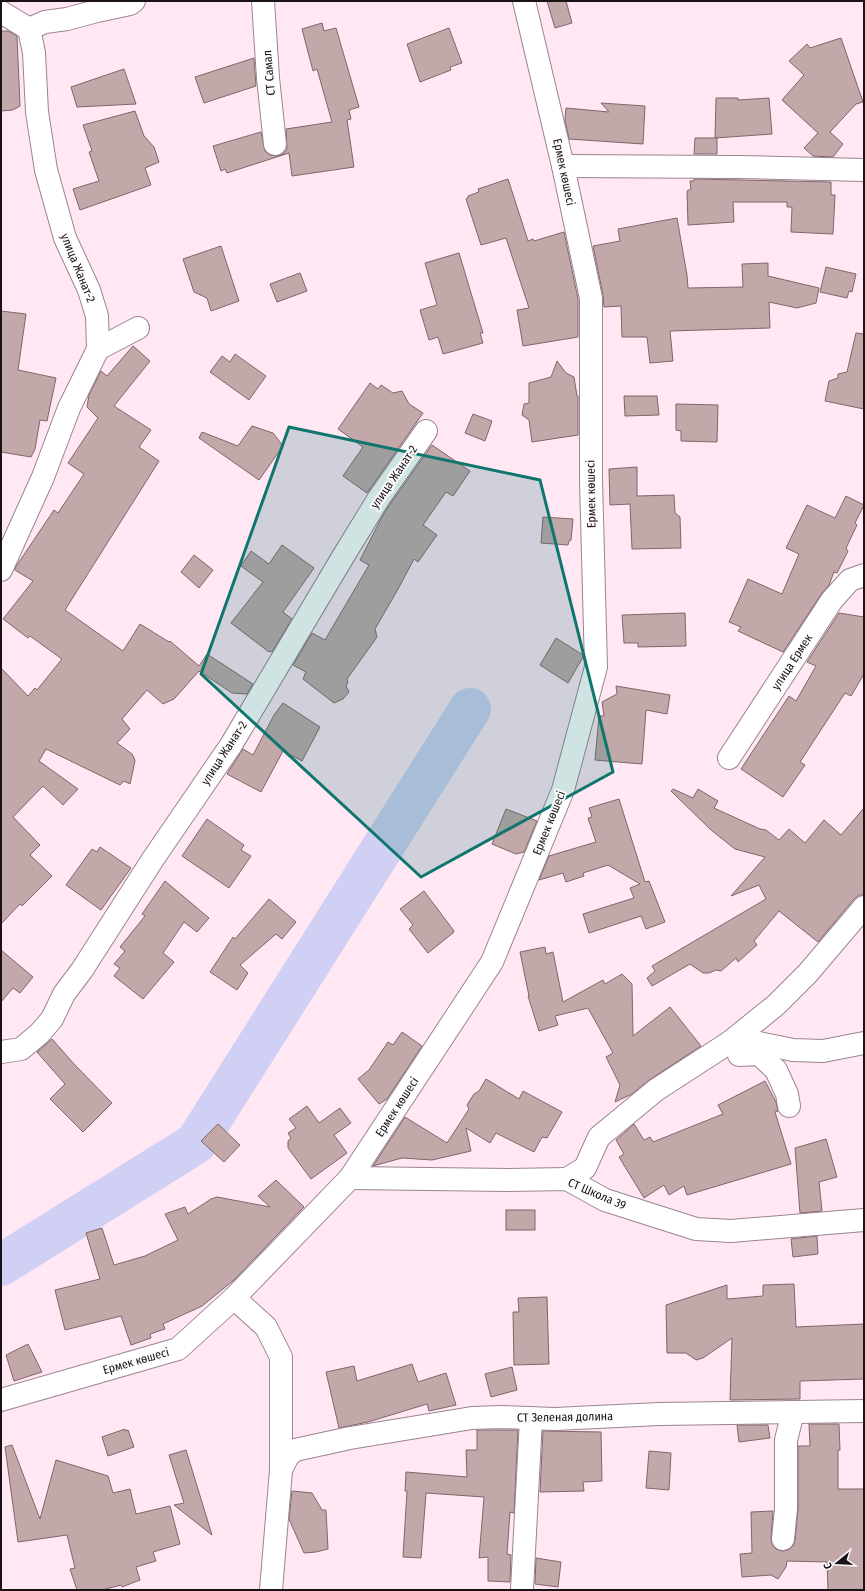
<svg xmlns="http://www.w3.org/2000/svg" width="865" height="1591" viewBox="0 0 865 1591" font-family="'Fira Sans Condensed',sans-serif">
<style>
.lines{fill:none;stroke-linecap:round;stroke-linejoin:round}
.river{stroke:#cfd0f3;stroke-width:42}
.building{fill:#c3a8aa;stroke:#7f6668}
.minor-casing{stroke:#9a8491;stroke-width:24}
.minor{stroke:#fff;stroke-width:22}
.marked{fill:#0f766e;fill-opacity:0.2;stroke:#0f766e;stroke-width:3;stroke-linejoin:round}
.labels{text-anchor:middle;stroke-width:4;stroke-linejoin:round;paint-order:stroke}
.street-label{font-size:12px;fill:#1a1217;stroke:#fcfcfc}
</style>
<rect width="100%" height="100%" fill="#ffe7f4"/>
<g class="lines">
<!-- river -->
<polyline class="river" points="1,1265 196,1143 470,709"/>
</g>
<!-- building -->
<g class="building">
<polygon points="547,1 566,1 572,23 555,28"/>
<polygon points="322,23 324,31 336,28 359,107 349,110 351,119 347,120 354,167 292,176 289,153 227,173 225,169 221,171 213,146 261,132 265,151 270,155 277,156 283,154 287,149 286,129 332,122 317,69 313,71 302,29"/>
<polygon points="449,28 462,63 450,67 451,70 420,82 407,44"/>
<polygon points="1,31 8,31 17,36 20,106 13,110 1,111"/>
<polygon points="841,38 863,102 856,104 830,132 843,144 833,157 813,156 804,148 818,133 782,100 804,75 789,61 807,44 810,48"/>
<polygon points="254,58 256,86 204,103 195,77"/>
<polygon points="124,69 136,104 77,107 71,87"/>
<polygon points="716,98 738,98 738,100 769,98 772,134 715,138"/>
<polygon points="601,103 645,106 643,144 569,139 565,120 566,108 609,112"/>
<polygon points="135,111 144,136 154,147 159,162 145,168 151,185 80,210 73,189 99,181 89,152 92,151 83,125"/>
<polygon points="695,138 717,138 717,154 694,154"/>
<polygon points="508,179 528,241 533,239 534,241 564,232 578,299 578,337 523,346 517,310 529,308 506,238 481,245 466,199 468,198 468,196 479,192 478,189"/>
<polygon points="694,179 831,182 831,195 835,195 833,234 791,232 792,207 787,207 787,202 733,202 734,222 688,225 687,191 691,189 690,181 694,181"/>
<polygon points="677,218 687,275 688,288 743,287 742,264 768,263 768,276 819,288 816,303 797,308 769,302 770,328 670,331 673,361 650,363 647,337 622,337 621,306 604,307 603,295 593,246 620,241 618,229"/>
<polygon points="221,246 239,301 211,311 207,298 194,292 183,259"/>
<polygon points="459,253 483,333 480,333 483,343 443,354 438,337 429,340 420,310 437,305 425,263"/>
<polygon points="826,267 856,274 852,292 849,291 847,298 820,292"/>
<polygon points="300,273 307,291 277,302 270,284"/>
<polygon points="1,311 26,314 18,370 56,378 47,421 40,420 35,449 31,457 1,452"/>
<polygon points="856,333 864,334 864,409 825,401 829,381 838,378 838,374 847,372"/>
<polygon points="133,346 150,361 114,406 151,430 139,447 159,461 65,610 123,651 140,624 169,642 170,641 199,666 207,654 253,684 247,694 232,693 199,671 174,699 163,704 147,690 122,719 130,729 117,743 132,754 134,758 135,761 130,784 124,781 120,785 46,749 39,761 78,789 63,805 43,786 13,817 40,845 30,855 52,876 22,906 20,904 1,924 1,668 28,696 35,688 37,690 62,659 30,636 28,638 3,619 33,581 15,570 15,568 54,510 58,513 84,474 68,463 98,418 87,407 89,395 101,371 107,376"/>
<polygon points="235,354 266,376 249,400 210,372 222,356 230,362"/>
<polygon points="557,361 566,373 574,377 577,396 578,396 578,435 532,442 529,420 522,415 524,404 529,403 529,383 551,377"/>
<polygon points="370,383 378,389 381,385 393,393 402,391 409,404 423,413 367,493 343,476 363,447 338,429"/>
<polygon points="624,396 657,396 659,415 625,416"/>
<polygon points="676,404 718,405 717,442 681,441 681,431 676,430"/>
<polygon points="473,414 492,421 485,441 465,433"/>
<polygon points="252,426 273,433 283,446 259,480 199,438 202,432 238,446"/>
<polygon points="432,445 470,471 453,496 446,492 423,525 437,535 418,562 414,559 398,589 375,629 377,637 347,679 348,682 346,686 349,692 343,699 334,703 303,679 306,672 293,665 312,633 325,640 369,565 360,560 384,513"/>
<polygon points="637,467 637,496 674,495 675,513 680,517 681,548 632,549 630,504 610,505 609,469"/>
<polygon points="846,496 864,505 855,523 857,525 846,548 848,551 837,573 834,572 829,585 822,593 783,652 738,631 741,627 729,622 748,579 782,594 799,554 786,548 807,505 835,518"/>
<polygon points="543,517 573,519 571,540 569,541 568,545 541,543"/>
<polygon points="282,545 314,568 283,612 292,619 272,652 270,651 269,652 231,623 263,582 241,566 251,551 269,564"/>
<polygon points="194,555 213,570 199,588 181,572"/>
<polygon points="685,613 686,646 638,647 638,643 624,643 622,615"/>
<polygon points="839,613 864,617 864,674 851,696 845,693 800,762 805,765 783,797 741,769 789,696 796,701 816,666 807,662"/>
<polygon points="556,638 583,655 583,657 568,683 540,665"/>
<polygon points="616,686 670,695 667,714 646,710 642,764 595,760 599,716 604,716 602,702 617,694"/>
<polygon points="283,703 320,727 302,761 283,751 261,792 227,774 243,749 253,755 274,715"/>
<polygon points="673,789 693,798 698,789 718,801 714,808 760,829 766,830 779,840 789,829 805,843 824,820 841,835 864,808 864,895 859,895 854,899 818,942 779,911 754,941 757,945 738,962 736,958 721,971 716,970 709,973 703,973 690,964 652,986 647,978 655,971 652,966 766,899 759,885 731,896 765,857 735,849 711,830 671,791"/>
<polygon points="619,799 645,882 649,881 665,922 646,929 641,916 589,933 583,914 634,898 630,888 640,884 608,865 583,873 584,876 566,882 563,873 539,880 549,856 596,842 588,818 592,817 589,808"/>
<polygon points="506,809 537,821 524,852 516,854 492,844"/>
<polygon points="207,819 244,845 241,850 251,856 229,888 182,856"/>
<polygon points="100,847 131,868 101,910 66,885 92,849 97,852"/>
<polygon points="165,881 209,918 197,932 184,922 163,953 174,962 143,999 114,976 120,968 114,964 125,951 120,947 145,916 142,914"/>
<polygon points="424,891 454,931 453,933 428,953 409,929 413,925 400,909"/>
<polygon points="269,899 296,922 282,939 276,934 240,965 248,973 237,990 210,972 233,937 235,939"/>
<polygon points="545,947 546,954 553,952 563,1002 603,980 605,984 622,974 632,984 633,1036 670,1007 701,1046 649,1080 632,1094 615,1102 620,1085 606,1057 613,1053 588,1008 555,1016 558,1025 539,1031 528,996 529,996 520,952"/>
<polygon points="1,950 33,977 20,993 13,988 1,1002"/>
<polygon points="402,1032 422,1046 387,1099 379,1104 358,1079 369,1070 388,1042 393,1045"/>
<polygon points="52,1039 75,1065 112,1103 83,1132 50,1099 65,1084 37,1052"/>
<polygon points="486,1079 519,1099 523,1091 562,1112 547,1138 542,1137 534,1152 496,1133 490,1143 466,1128 471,1151 432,1160 402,1158 373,1166 405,1117 447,1143 469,1109 467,1105 474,1094 479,1091"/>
<polygon points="765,1081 776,1102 778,1111 775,1112 791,1164 687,1195 684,1186 669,1195 664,1185 644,1198 619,1157 624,1154 616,1140 634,1124 644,1140 650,1137 653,1142 723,1114 718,1105"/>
<polygon points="307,1106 319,1123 340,1108 351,1123 334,1135 347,1153 311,1179 288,1148 288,1141 291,1138 288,1133 296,1128 289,1119"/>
<polygon points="218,1124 240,1145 224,1162 201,1141"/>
<polygon points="826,1139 837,1177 819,1182 822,1211 800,1213 795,1148"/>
<polygon points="276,1180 304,1207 234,1280 202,1306 163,1324 165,1329 150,1334 151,1338 131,1345 121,1316 65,1330 55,1290 100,1279 86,1233 102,1228 114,1265 145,1256 178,1240 165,1214 185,1207 188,1214 211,1199 217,1197 270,1207 258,1196"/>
<rect x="506" y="1210" width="29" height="20"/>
<polygon points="817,1236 818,1254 793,1257 791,1239"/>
<polygon points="794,1284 796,1327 864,1324 864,1379 800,1381 800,1399 730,1400 732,1338 703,1358 696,1360 686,1353 667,1353 666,1305 727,1285 727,1299 763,1296 763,1285"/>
<polygon points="547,1297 549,1364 514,1365 513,1312 519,1312 518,1298"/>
<polygon points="28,1344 42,1372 14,1381 6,1355"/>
<polygon points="412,1364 418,1382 446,1373 456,1405 429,1411 427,1404 368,1422 339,1428 326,1372 354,1366 357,1381"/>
<polygon points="512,1367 517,1390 491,1397 485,1374"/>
<polygon points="809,1424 839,1424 840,1450 838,1450 838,1489 864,1489 864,1590 828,1590 827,1562 787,1561 786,1567 778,1579 771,1575 742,1577 740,1554 752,1553 751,1512 773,1511 771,1538 772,1544 776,1549 782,1551 788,1550 793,1546 795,1540 798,1510 798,1446 810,1446"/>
<polygon points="737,1425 768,1425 770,1438 739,1442"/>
<polygon points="125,1429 125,1431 128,1430 134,1447 108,1456 102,1437"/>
<polygon points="477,1430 518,1430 514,1513 510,1512 507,1554 511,1555 510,1582 488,1581 488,1557 479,1558 484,1497 426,1493 421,1558 403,1557 407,1491 405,1491 406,1472 467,1477 466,1450 477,1450"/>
<polygon points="543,1431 601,1432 602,1481 583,1482 584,1491 540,1492"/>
<polygon points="12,1445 40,1519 56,1460 108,1476 113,1493 130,1489 136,1514 170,1506 180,1544 153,1552 156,1561 136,1567 140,1580 122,1587 121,1585 102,1590 77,1590 70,1569 75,1568 67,1535 18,1542 5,1447"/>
<polygon points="186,1450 212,1535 174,1505 184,1503 169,1455"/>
<polygon points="649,1451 671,1453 669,1490 646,1488"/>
<polygon points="292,1491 312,1493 322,1510 326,1510 328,1549 316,1552 304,1553 289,1519"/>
<polygon points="536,1558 561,1562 558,1587 535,1584"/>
</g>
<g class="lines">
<defs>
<g id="minor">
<polyline points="263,1 268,78 275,144"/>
<polyline points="1,12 29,29 34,53 37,112 46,170 65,238 89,290 97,316 98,349 69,408 43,477 1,570"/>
<polyline points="29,29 45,22 67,19 97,11 130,4 134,1"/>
<polyline points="563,166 739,167 864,170"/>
<polyline points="98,349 138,328"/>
<polyline points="729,758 832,600 850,580 864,575"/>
<polyline points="730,1042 754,1042 793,1050 823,1051 864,1043"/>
<polyline points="1,1052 21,1049 39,1034 52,1019 64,994 82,970 153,859 231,745 344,555 379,498 426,431"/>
<polyline points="739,1055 759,1054 776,1070 787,1094 789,1106"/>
<polyline points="350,1178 508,1180 567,1179 605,1200 696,1229 731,1231 864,1220"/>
<polyline points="567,1179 585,1168 599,1137 656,1090 730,1042 776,1005 808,973 864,907"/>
<polyline points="234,1298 266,1327 281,1357 281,1470 271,1590"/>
<polyline points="1,1400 178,1349 234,1298 350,1178 492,962 563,790 596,667 591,480 591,298 563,166 524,1"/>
<polyline points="281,1470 288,1456 295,1450 350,1438 472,1418 501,1417 555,1419 659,1414 864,1411"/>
<polyline points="783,1539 786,1509 786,1440 793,1412"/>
<polyline points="522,1590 531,1418"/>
</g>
</defs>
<!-- minor casing -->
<use href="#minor" class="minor-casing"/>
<!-- minor -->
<use href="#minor" class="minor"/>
</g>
<!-- marked area -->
<path class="marked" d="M289,427L540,480L613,772L421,877L201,674Z"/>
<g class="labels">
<!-- street labels -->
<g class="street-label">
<text transform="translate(269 73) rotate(-95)" y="4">СТ Самал</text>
<text transform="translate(564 172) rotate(78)" y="4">Ермек көшесі</text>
<text transform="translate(78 268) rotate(68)" y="4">улица Жанат-2</text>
<text transform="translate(394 477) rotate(-56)" y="4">улица Жанат-2</text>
<text transform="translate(591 494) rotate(-91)" y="4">Ермек көшесі</text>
<text transform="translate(792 662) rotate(-57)" y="4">улица Ермек</text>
<text transform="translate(224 753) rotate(-57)" y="4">улица Жанат-2</text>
<text transform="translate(549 823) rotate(-68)" y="4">Ермек көшесі</text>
<text transform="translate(397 1107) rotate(-57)" y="4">Ермек көшесі</text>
<text transform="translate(597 1194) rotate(23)" y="4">СТ Школа 39</text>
<text transform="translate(136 1361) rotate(-16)" y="4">Ермек көшесі</text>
<text transform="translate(565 1417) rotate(-1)" y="4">СТ Зеленая долина</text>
</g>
</g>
<!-- border -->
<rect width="865" height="1591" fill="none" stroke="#1a1217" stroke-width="4"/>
<!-- north arrow -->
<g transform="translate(837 1563) rotate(252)" stroke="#fcfcfc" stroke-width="3" paint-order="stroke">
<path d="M0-3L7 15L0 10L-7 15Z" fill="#1a1217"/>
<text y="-6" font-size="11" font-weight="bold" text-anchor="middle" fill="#1a1217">С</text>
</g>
</svg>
